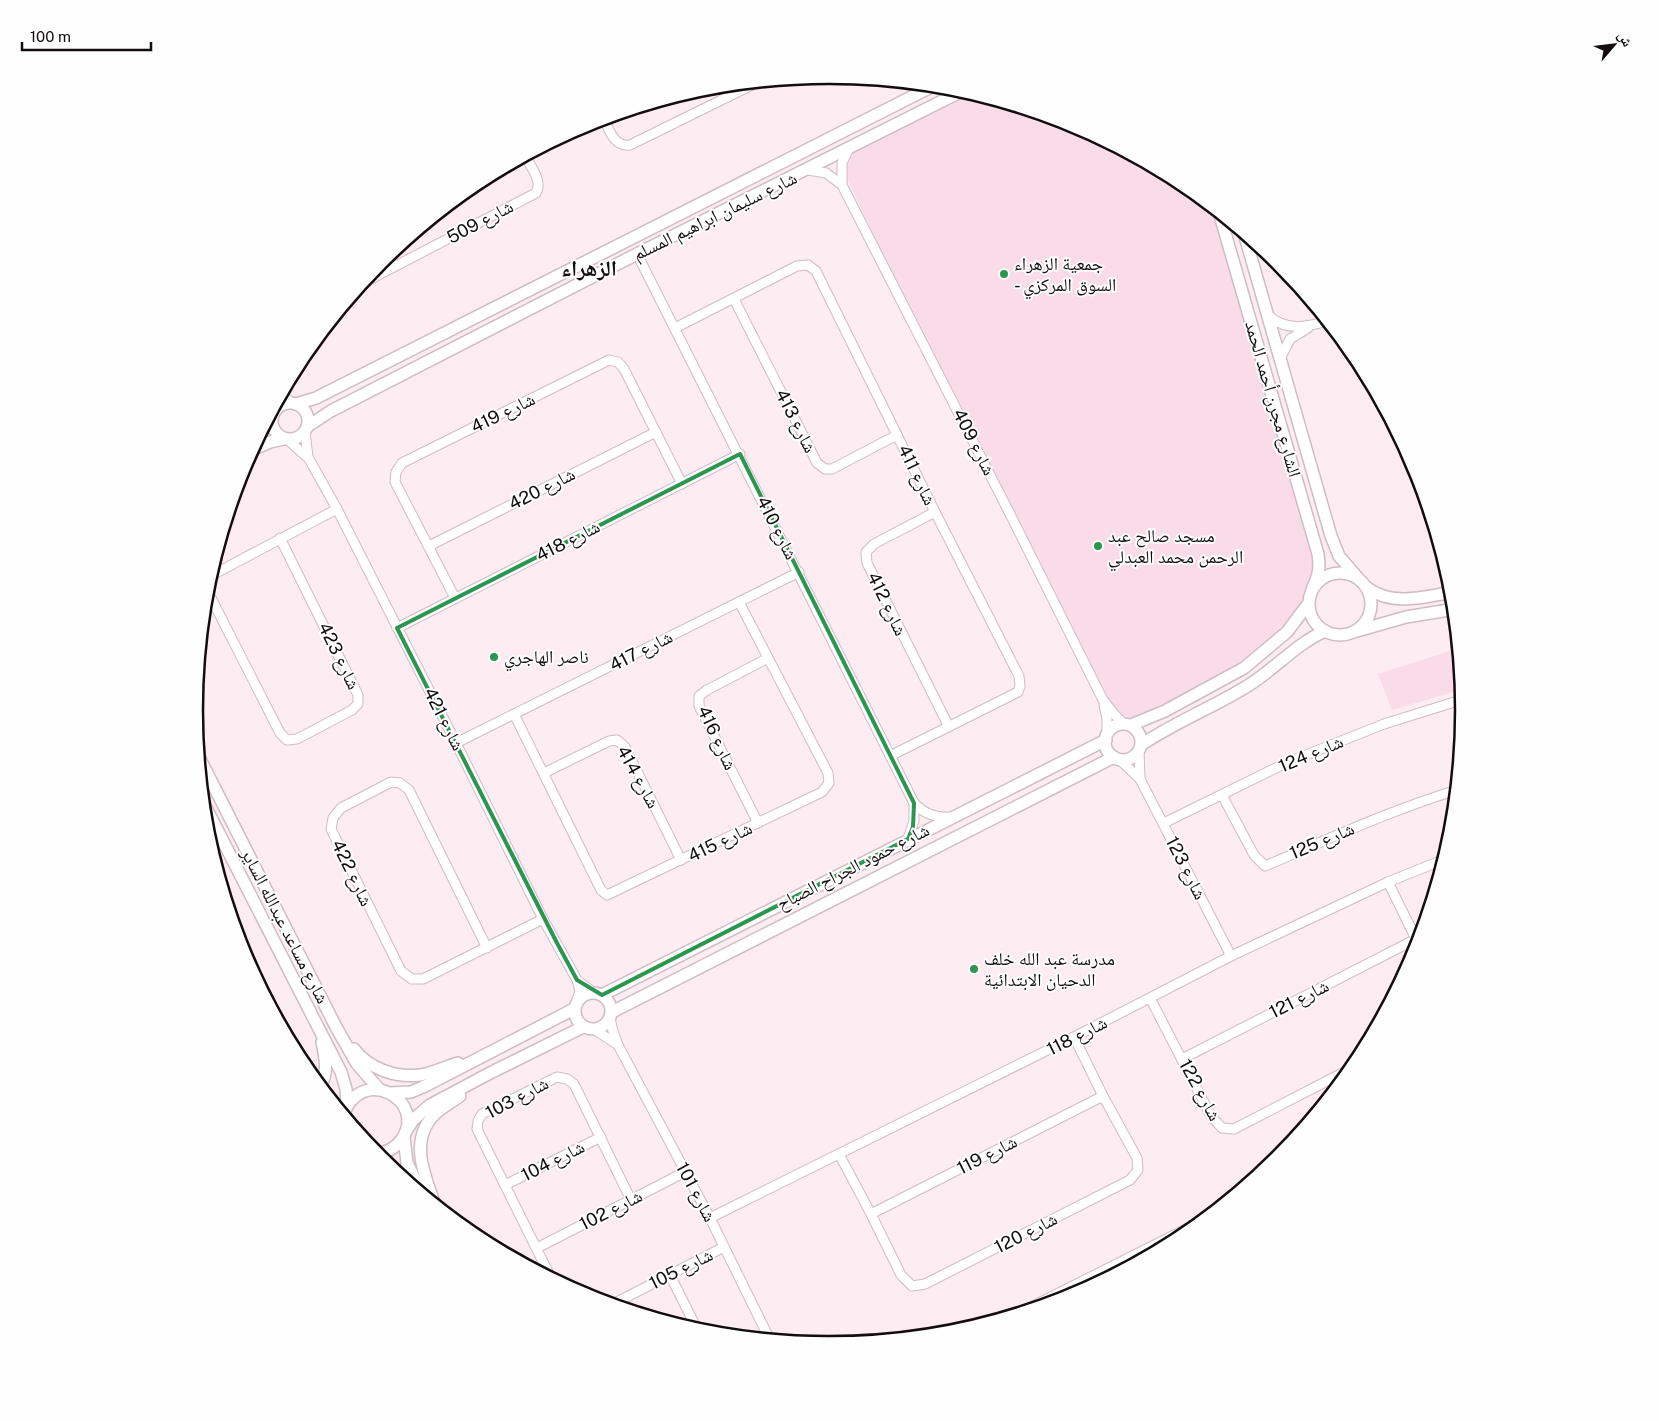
<svg xmlns="http://www.w3.org/2000/svg" width="1659" height="1421" viewBox="0 0 1659 1421" font-family="'Public Sans','Noto Naskh Arabic',sans-serif">
<style>
.built{fill:#f9dce7}
.lines{fill:none;stroke-linecap:round;stroke-linejoin:round}
.minor-casing{stroke:#d0bcc4;stroke-width:11}
.tertiary-casing{stroke:#d0bcc4;stroke-width:14}
.minor{stroke:#fff;stroke-width:9}
.tertiary{stroke:#fff;stroke-width:11}
.marked{fill:none;stroke:#2a964f;stroke-width:4;stroke-linejoin:round}
.poi-dot{fill:#2a964f;stroke:#fefefe;stroke-width:2}
.labels{text-anchor:middle;stroke-width:4;stroke-linejoin:round;paint-order:stroke}
.street-label{font-size:18px;fill:#130d0f;stroke:#fefefe}
.poi-label{font-size:18px;fill:#130d0f;stroke:#fefefe;text-anchor:start}
.district-label{font-size:22px;font-weight:bold;fill:#130d0f;stroke:#fefefe}
.rim{fill:none;stroke:#130d0f;stroke-width:2.5}
</style>
<rect width="100%" height="100%" fill="#fdecf2"/>
<!-- built -->
<g class="built">
<polygon points="964,90 1073,123 1183,182 1219,212 1315,541 1313,587 1308,604 1244,668 1131,725 1114,714 932,361 845,174 846,162 851,152"/>
<polygon points="1459,648 1463,689 1392,710 1378,674"/>
</g>
<g class="lines">
<defs>
<g id="minor">
<path d="M603,118C610,131 614,147 630,145L758,82"/>
<polyline points="808,170 826,173 842,185 1011,516 1103,700 1114,714 1124,724"/>
<polyline points="842,185 842,163 848,150"/>
<path d="M637,254L914,803C924,814 936,818 951,817"/>
<path d="M361,284L536,193C543,181 531,167 525,156"/>
<polyline points="734,299 817,463 825,469 832,469 897,435"/>
<path d="M1267,314C1285,332 1306,327 1328,321"/>
<polyline points="675,328 797,266 808,265 816,271 935,512 1019,676 1020,686 1018,692 890,756"/>
<polyline points="1280,359 1290,339 1308,328"/>
<polyline points="281,394 292,403"/>
<polyline points="275,406 275,410"/>
<polyline points="305,432 308,457"/>
<polyline points="288,440 309,459 337,509 456,743 543,919 577,980 580,991 576,1003"/>
<polyline points="935,512 874,544 866,552 867,563 949,727"/>
<polyline points="429,546 656,432"/>
<polyline points="208,581 216,573 337,509"/>
<polyline points="207,582 207,590 280,733 287,740 297,739 352,710 358,704 358,695 280,538"/>
<polyline points="455,598 395,482 396,472 402,463 609,360 618,362 624,369 682,484"/>
<polyline points="397,628 740,454"/>
<polyline points="1104,705 1107,719 1107,735"/>
<polyline points="514,714 601,890 607,895 822,792 829,783 828,773 739,602"/>
<polyline points="456,743 799,572"/>
<polyline points="1139,751 1140,779"/>
<polyline points="1119,759 1140,779 1231,956"/>
<polyline points="544,773 609,741 617,740 625,747 681,860"/>
<path d="M1222,795L1254,855L1265,866C1329,839 1391,810 1457,790"/>
<polyline points="758,823 699,706 699,696 707,690 768,658"/>
<polyline points="1164,823 1286,763 1384,724 1464,699"/>
<polyline points="908,839 914,821 914,803"/>
<polyline points="1388,882 1419,945"/>
<polyline points="487,948 409,790 400,783 391,782 341,808 333,818 331,829 401,971 412,979 423,979 543,919"/>
<polyline points="577,980 594,993"/>
<polyline points="1150,998 1211,1116 1222,1128 1234,1129 1356,1066"/>
<polyline points="610,1018 613,1031 618,1045 710,1218 770,1340"/>
<polyline points="595,1030 618,1045"/>
<polyline points="1182,1059 1416,939"/>
<polyline points="839,1154 871,1214 901,1275 912,1286 925,1284 1130,1180 1138,1170 1137,1158 1103,1096 1074,1037"/>
<polyline points="505,1185 601,1137"/>
<polyline points="871,1214 1103,1096"/>
<polyline points="710,1218 1074,1037 1231,956 1388,882 1445,859"/>
<polyline points="537,1248 685,1172"/>
<polyline points="670,1275 698,1331"/>
<polyline points="552,1280 477,1129 478,1121 482,1114 557,1077 567,1079 574,1084 631,1200"/>
<polyline points="611,1305 724,1247"/>
<polyline points="1013,1316 1208,1218"/>
</g>
<g id="tertiary">
<path d="M1219,212L1318,554C1320,567 1319,575 1313,587"/>
<polyline points="1244,233 1331,536 1339,556 1358,578"/>
<circle cx="290" cy="421" r="18"/>
<polyline points="296,404 316,398 935,85"/>
<polyline points="308,426 331,411 637,254 964,90"/>
<polyline points="252,450 270,442 284,439"/>
<circle cx="1340" cy="604" r="31"/>
<path d="M1366,587C1392,607 1424,597 1453,592"/>
<polyline points="1357,631 1406,617 1455,609"/>
<circle cx="1123" cy="742" r="18"/>
<polyline points="1131,725 1165,711 1244,668 1287,632 1308,604"/>
<path d="M1141,745C1175,722 1214,707 1249,685C1276,668 1296,644 1325,631"/>
<polyline points="199,757 336,1027 357,1064 379,1089"/>
<polyline points="203,802 341,1072 346,1089 347,1106"/>
<circle cx="593" cy="1011" r="18"/>
<polyline points="602,995 1106,740"/>
<polyline points="612,1012 1114,757"/>
<path d="M354,1049C369,1069 396,1078 420,1075C433,1073 445,1067 458,1063"/>
<path d="M320,1087C329,1072 325,1058 322,1042"/>
<polyline points="391,1093 411,1092 423,1087 574,1009"/>
<path d="M343,1115C362,1063 428,1101 402,1139C395,1149 386,1153 375,1154"/>
<polyline points="406,1131 414,1119 430,1105 492,1072 583,1027"/>
<polyline points="404,1137 407,1163 422,1194"/>
<path d="M435,1205C425,1176 408,1140 435,1114C442,1107 452,1102 460,1096"/>
</g>
</defs>
<!-- minor casing -->
<use href="#minor" class="minor-casing"/>
<!-- tertiary casing -->
<use href="#tertiary" class="tertiary-casing"/>
<!-- minor -->
<use href="#minor" class="minor"/>
<!-- tertiary -->
<use href="#tertiary" class="tertiary"/>
</g>
<!-- marked area -->
<path class="marked" d="M740,454L914,803L913,827L908,839L602,995L577,980L557,943L397,628Z"/>
<!-- markers -->
<g class="poi-dot">
<circle cx="1004" cy="274" r="5"/>
<circle cx="1098" cy="546" r="5"/>
<circle cx="494" cy="657" r="5"/>
<circle cx="974" cy="969" r="5"/>
</g>
<g class="labels">
<!-- street labels -->
<g class="street-label">
<text transform="translate(715 216) rotate(-26)" y="6">شارع سليمان ابراهيم المسلم</text>
<text transform="translate(480 222) rotate(-28)" y="6">شارع 509</text>
<text transform="translate(1273 399) rotate(74)" y="6">الشارع مجرن أحمد الحمد</text>
<text transform="translate(503 413) rotate(-26)" y="6">شارع 419</text>
<text transform="translate(796 421) rotate(63)" y="6">شارع 413</text>
<text transform="translate(974 442) rotate(63)" y="6">شارع 409</text>
<text transform="translate(917 475) rotate(64)" y="6">شارع 411</text>
<text transform="translate(542 489) rotate(-27)" y="6">شارع 420</text>
<text transform="translate(777 528) rotate(63)" y="6">شارع 410</text>
<text transform="translate(568 541) rotate(-27)" y="6">شارع 418</text>
<text transform="translate(887 604) rotate(64)" y="6">شارع 412</text>
<text transform="translate(641 651) rotate(-27)" y="6">شارع 417</text>
<text transform="translate(339 656) rotate(64)" y="6">شارع 423</text>
<text transform="translate(444 719) rotate(63)" y="6">شارع 421</text>
<text transform="translate(717 738) rotate(65)" y="6">شارع 416</text>
<text transform="translate(1311 754) rotate(-23)" y="6">شارع 124</text>
<text transform="translate(638 777) rotate(61)" y="6">شارع 414</text>
<text transform="translate(1322 841) rotate(-23)" y="6">شارع 125</text>
<text transform="translate(720 842) rotate(-26)" y="6">شارع 415</text>
<text transform="translate(853 867) rotate(-27)" y="6">شارع حمود الجراح الصباح</text>
<text transform="translate(1186 868) rotate(63)" y="6">شارع 123</text>
<text transform="translate(352 873) rotate(64)" y="6">شارع 422</text>
<text transform="translate(285 926) rotate(63)" y="6">شارع مساعد عبدالله الساير</text>
<text transform="translate(1299 999) rotate(-27)" y="6">شارع 121</text>
<text transform="translate(1077 1036) rotate(-27)" y="6">شارع 118</text>
<text transform="translate(1200 1090) rotate(61)" y="6">شارع 122</text>
<text transform="translate(517 1098) rotate(-28)" y="6">شارع 103</text>
<text transform="translate(987 1155) rotate(-27)" y="6">شارع 119</text>
<text transform="translate(553 1161) rotate(-27)" y="6">شارع 104</text>
<text transform="translate(696 1192) rotate(62)" y="6">شارع 101</text>
<text transform="translate(611 1210) rotate(-27)" y="6">شارع 102</text>
<text transform="translate(1026 1233) rotate(-27)" y="6">شارع 120</text>
<text transform="translate(681 1269) rotate(-27)" y="6">شارع 105</text>
</g>
<!-- poi labels -->
<g class="poi-label">
<text x="1014" y="270">جمعية الزهراء<tspan x="1014" dy="21">- السوق المركزي</tspan></text>
<text x="1108" y="542">مسجد صالح عبد<tspan x="1108" dy="21">الرحمن محمد العبدلي</tspan></text>
<text x="504" y="663">ناصر الهاجري</text>
<text x="984" y="965">مدرسة عبد الله خلف<tspan x="984" dy="21">الدحيان الابتدائية</tspan></text>
</g>
<!-- district labels -->
<g class="district-label">
<text x="589" y="276">الزهراء</text>
</g>
</g>
<!-- crop -->
<path d="M0 0H1659V1421H0ZM203 710a626 626 0 1 1 1252 0a626 626 0 1 1-1252 0Z" fill="#fefefe" fill-rule="evenodd"/>
<path class="rim" d="M203 710a626 626 0 1 1 1252 0a626 626 0 1 1-1252 0Z"/>
<!-- north arrow -->
<g transform="translate(1614 45) rotate(62)" stroke="#fefefe" stroke-width="4" paint-order="stroke">
<path d="M0-4L9 19L0 12L-9 19Z" fill="#130d0f"/>
<text y="-8" font-size="14" font-weight="bold" text-anchor="middle" fill="#130d0f">ش</text>
</g>
<!-- scale -->
<path d="M22 42v8h129v-8" fill="none" stroke="#130d0f" stroke-width="2.5"/>
<text x="30" y="42" font-size="15" fill="#130d0f" stroke="#fefefe" stroke-width="4" paint-order="stroke">100 m</text>
</svg>
